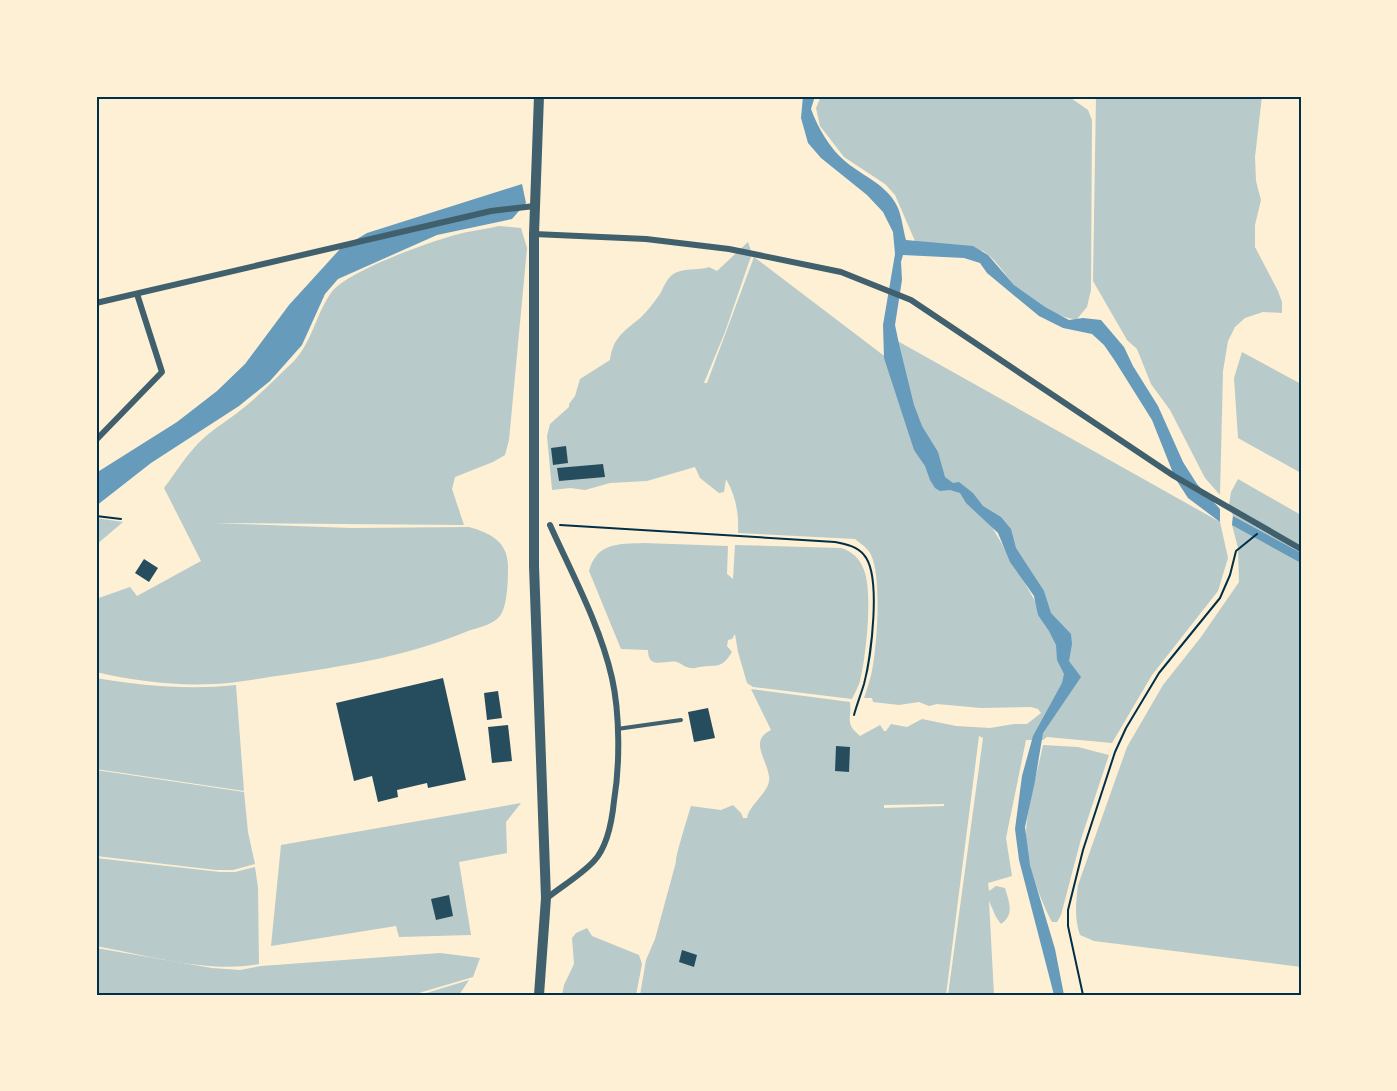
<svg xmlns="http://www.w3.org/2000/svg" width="1397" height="1091" viewBox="0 0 1397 1091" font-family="Figtree,sans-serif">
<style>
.green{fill:#b9caca;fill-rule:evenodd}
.water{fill:#669bbc}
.building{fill:#264d5e}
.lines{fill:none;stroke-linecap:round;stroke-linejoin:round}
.path{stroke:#003049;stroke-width:2}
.service{stroke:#3f606c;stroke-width:4}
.minor{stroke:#3f606c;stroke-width:6}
.tertiary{stroke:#3f606c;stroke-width:10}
.neatline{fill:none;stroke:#003049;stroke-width:2}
</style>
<rect width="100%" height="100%" fill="#fdf0d5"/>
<!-- green -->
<g class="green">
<path d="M821,96H1068L1088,110L1092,120L1091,290L1087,307L1077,319C1062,320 1025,298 1015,286C1004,274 997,260 983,251L915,241L895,195L885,184L844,157L820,126L816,108Z"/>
<polygon points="1096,96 1262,96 1255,157 1256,181 1261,200 1255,225 1255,247 1278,291 1282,302 1282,313 1263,312 1245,318 1235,327 1228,341 1223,371 1220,495 1205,478 1170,410 1151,384 1137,349 1127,340 1093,281"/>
<path d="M499,226L521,228L527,248L509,440L505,455L493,462L455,477L452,489L464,525L211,523L351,528L469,527C490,533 507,541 508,565C508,578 508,610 498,618C491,625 477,628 468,631C411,655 352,665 291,674C266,677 239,683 214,684C175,686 134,681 96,672V599L130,587L137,596L201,561L164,488C174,475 183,460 194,448C205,435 219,426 233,416C255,400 274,380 294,361C312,342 316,314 331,293C346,272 419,246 445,238C462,232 481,230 499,226Z"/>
<path d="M748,242L752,254L748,265L725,332L704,383H707L754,257L887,358L940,485L955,489L947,485L917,429L894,339L1220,522L1228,558L1218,591L1152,675L1112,743L1047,737L1043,740H1026L1006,838L1012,876L988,883L989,891L996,886L1005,888C1009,902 1015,914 1001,924L996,917L989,901L994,995H948L983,738L979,736L946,995H640L646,960L655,939L676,862C675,857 688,816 691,806L721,810L733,805L741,813L743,818H747C749,804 772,791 769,776C766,757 749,741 771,730L751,689L850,702C852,719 844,723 860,736L880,725L884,731H886L891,724L907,727L922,719L956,726L990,728L1014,724H1027L1041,713L1038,709L1031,707L981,708L937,704L929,706L919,702L899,705L873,702L872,698H864C867,689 870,680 872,671C877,647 882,577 871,555C868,548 861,544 855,539L738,533C739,514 736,496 726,479L724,492L719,493L700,478L695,467L647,481L610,483L585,490L570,488L552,490L547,436L550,424L569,407V404L575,396L580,379L610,360C613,338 623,332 639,319C645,314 652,305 657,298C663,291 665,280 672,275C682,267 698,271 709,267L717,271ZM985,515L1007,539L1049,625ZM1053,633L1075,679L1062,697L1059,693L1067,680ZM884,800V805L944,804V806L884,808Z"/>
<polygon points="1242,352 1301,384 1301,473 1238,438 1234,378"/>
<path d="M1238,479L1301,515V967L1094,941L1080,935C1074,918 1076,902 1078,885L1127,747L1163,685L1201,637L1239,582L1238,548L1232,525L1233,516L1229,505L1231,492Z"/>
<polygon points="96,518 123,522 96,545"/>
<path d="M644,543L728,546L727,574L733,579L735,545L841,548C852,551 860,559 864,570C873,593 866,657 860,681C858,687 855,693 852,699L753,687L747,683L738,652L735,634L732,639L728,640L727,646L732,652C721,670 717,664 700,667C696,667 695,669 691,668C686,668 682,664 677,662C666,659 648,671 648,650L621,649L589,571C597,542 619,544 644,543Z"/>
<path d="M96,678C142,686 189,690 236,685L244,791L96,769Z"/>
<path d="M1043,745L1078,747L1109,755L1081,839L1061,915L1057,922H1052C1041,902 1025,859 1026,837C1026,806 1037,775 1043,745Z"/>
<polygon points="96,770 244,792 248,832 255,864 233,870 216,870 96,856"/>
<polygon points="521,803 506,822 507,853 459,862 471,935 399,937 396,926 271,946 281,845"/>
<path d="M96,858L220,872H235L255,867L258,888L259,964C211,974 145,955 96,946Z"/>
<polygon points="587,928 592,936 639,955 642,964 636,995 562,995 564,985 574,964 572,938 576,933"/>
<polygon points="96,948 212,968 240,970 261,966 440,953 480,958 473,977 412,995 97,995"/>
<polygon points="469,980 459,995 420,995"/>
</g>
<!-- water -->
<g class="water">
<path d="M803,96H815L811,109C818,128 830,149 846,162C864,177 888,185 898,208C902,218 903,229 906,240L973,246L988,255L1014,285L1045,307L1069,320L1083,318L1101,320L1124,347L1133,366L1158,406L1183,462L1197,484L1220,509V522L1188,498L1175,478L1152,420L1115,361L1104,345L1092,334L1063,328L1039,316L987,273L980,263L964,258L903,255L901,262L902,280L895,325L899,344L914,405L922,426L938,452L945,477L953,483L959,482L973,493L983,506L1001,517L1011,529L1016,548L1044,591L1051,613L1071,634L1072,644L1069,661L1081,677L1043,733L1035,781L1025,827L1030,865L1055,949L1064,995H1054L1019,860L1015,829L1022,776L1033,736L1062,683L1064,674L1057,660L1056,645L1049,631L1038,615L1034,596L1010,562L998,533L966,503L960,493L950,490L940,491L935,488L930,480L925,466L914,450L884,358L883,325L895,254L893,232L883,212L867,195L821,158L808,143L801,118Z"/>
<polygon points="522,184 526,203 512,219 437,235 338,279 325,294 302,345 270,381 239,406 151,463 96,506 96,473 177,422 217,391 245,364 289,305 340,249 367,233"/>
<polygon points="1233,516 1301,553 1301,563 1232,525"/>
</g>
<!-- building -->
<g class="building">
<polygon points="566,446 568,463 553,465 551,448"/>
<polygon points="603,464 605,477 559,481 557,468"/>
<polygon points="144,559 158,568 149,582 135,573"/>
<polygon points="443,678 466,780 428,788 427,783 397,790 398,797 378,802 372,776 354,781 336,703"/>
<polygon points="498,691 502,718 487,720 484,693"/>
<polygon points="708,708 715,738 694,742 688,712"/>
<polygon points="508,725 512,761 492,763 488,727"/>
<polygon points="836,746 850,747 849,772 835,771"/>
<polygon points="449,895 453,916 436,920 431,899"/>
<polygon points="682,950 697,955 694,967 679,962"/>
</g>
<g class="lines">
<!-- path -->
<g class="path">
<polyline points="96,516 121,519"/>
<path d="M560,525L835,542C845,544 857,546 864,555C882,575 871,658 864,684C861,694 857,704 854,715"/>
<polyline points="1083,995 1068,926 1068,910 1083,850 1115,752 1126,728 1159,673 1220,598 1230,575 1236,551 1257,534"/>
</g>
<!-- service -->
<polyline class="service" points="617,729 681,720"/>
<!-- minor -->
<g class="minor">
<polyline points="534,234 646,239 729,249 841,272 911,300 1174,476 1301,549"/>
<polyline points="96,303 491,211 535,206"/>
<polyline points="96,440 162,372 137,294"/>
<path d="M547,898C562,886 581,875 594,861C608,846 612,821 614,801C620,765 620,714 612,678C600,625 572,574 550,525"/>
</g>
<!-- tertiary -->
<polyline class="tertiary" points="539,995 546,898 534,566 534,234 539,96"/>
</g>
<!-- border -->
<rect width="1397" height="1091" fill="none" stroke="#fdf0d5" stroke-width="195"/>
<rect x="98" y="98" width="1202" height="896" class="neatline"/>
</svg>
